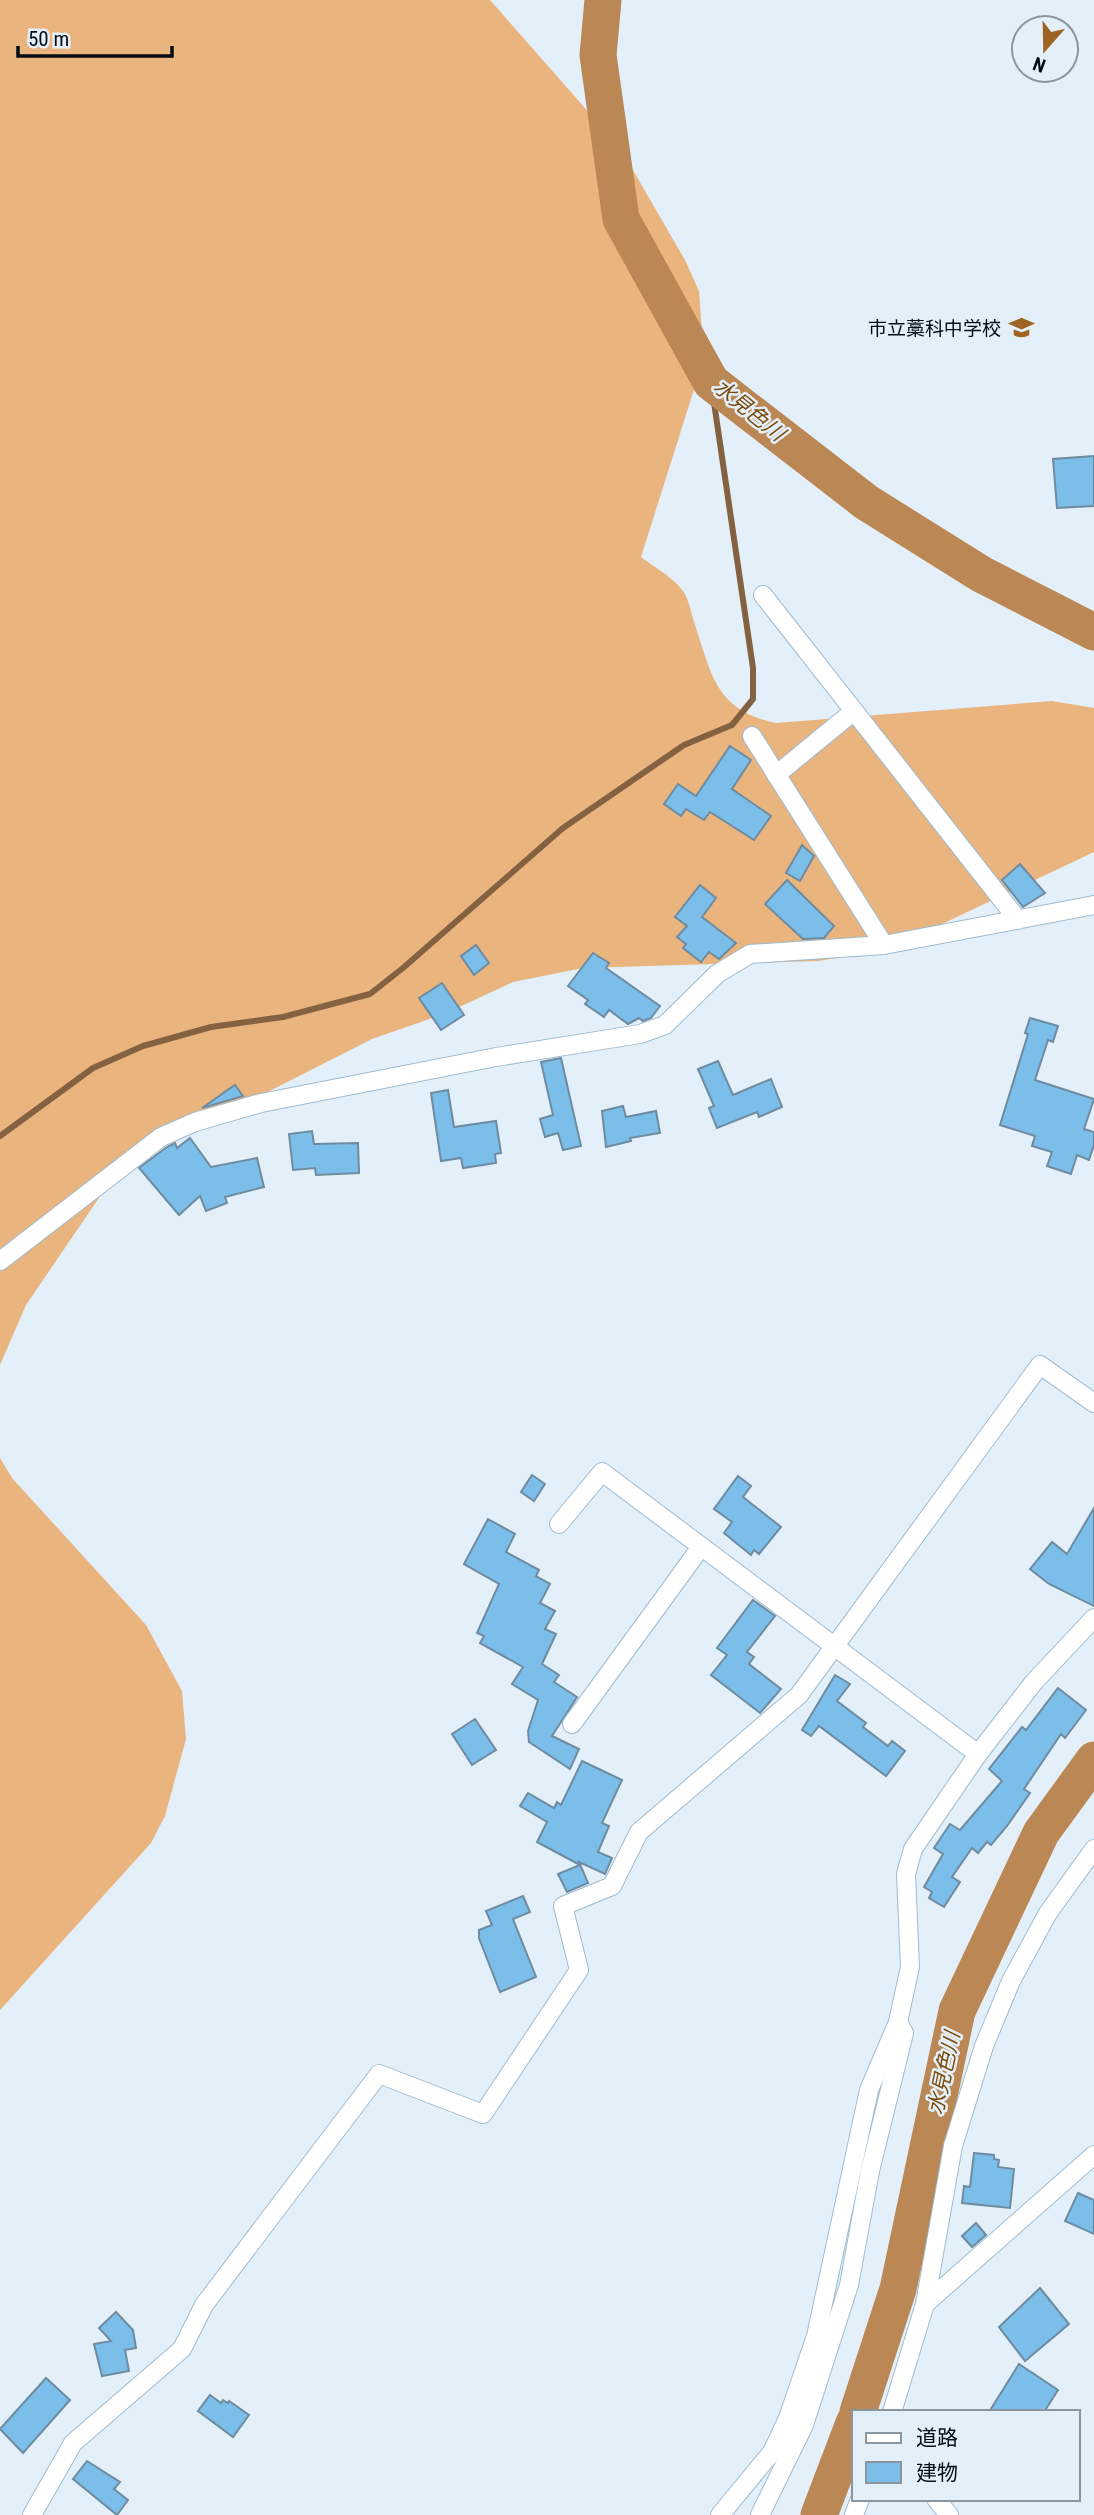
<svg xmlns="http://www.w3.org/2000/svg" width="1094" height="2515" viewBox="0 0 1094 2515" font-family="'Roboto Condensed','Noto Sans JP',sans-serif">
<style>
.forest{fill:#eab47f}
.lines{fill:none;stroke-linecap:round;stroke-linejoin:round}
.stream{stroke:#846241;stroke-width:6}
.river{stroke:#bb8754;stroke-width:37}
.building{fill:#7cbeea;stroke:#6e8ba0;stroke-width:2}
.minor-casing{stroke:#9dbbd1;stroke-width:20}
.minor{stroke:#fff;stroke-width:18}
.labels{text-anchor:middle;stroke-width:5;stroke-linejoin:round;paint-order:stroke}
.poi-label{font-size:19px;fill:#040d15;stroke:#e4f0f9;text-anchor:end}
.water-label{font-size:21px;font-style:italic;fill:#7c4a09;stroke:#e4f0f9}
</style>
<rect width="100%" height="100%" fill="#e4f0f9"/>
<!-- forest -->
<g class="forest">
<path d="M0,0H490L584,107L634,172L685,260L699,291L704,358L641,557C655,568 672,576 683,591C689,600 691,612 694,622C712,675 715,710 776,723L1052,701L1094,708V852L887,950L818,961L583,968L513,982L444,1014L372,1039L140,1157L103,1192L26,1305L0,1365Z"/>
<polygon points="0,1458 12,1478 146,1625 182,1691 186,1739 165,1816 151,1843 0,2010"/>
</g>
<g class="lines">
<!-- stream -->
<polyline class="stream" points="0,1136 93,1068 143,1046 211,1027 283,1017 370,994 403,968 563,828 684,745 732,725 753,699 753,668 711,382"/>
<!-- river -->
<g class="river">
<polyline points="603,0 598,55 621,219 711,382 866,502 981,574 1094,632"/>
<polyline points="858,2412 898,2289 957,2011 1041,1833 1094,1760"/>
<polyline points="819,2515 854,2423"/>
</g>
</g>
<!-- building -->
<g class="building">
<polygon points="1094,456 1094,506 1057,508 1053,459"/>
<polygon points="730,746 751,760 732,789 771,816 754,840 710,812 704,820 686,809 681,816 664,804 678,784 696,796"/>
<polygon points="802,845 814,856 800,881 786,873"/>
<polygon points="1020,864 1045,893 1023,907 1002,880"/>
<polygon points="787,880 834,926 824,938 803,939 765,904"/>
<polygon points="700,885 716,898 702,917 736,943 719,959 709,952 701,962 683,948 686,944 677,937 687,926 675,917"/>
<polygon points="476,945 489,963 474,975 461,956"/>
<polygon points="593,953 609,963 606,968 660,1006 651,1018 643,1021 639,1018 628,1024 609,1010 604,1017 585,1004 588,1000 568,986"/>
<polygon points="442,983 464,1015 441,1030 419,998"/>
<polygon points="1030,1018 1058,1026 1053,1042 1048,1040 1035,1080 1094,1099 1084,1129 1094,1132 1094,1145 1089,1160 1077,1155 1071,1174 1047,1166 1052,1152 1032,1146 1035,1136 1000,1125 1028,1034 1025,1033"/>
<polygon points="561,1058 581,1146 563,1150 558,1133 545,1137 540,1119 553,1115 541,1062"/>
<polygon points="718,1061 733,1095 771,1079 782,1107 759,1117 757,1112 717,1128 709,1108 714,1106 698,1069"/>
<polygon points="235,1085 243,1096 202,1108"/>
<polygon points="448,1090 454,1127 496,1121 501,1153 495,1154 496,1163 463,1168 461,1158 441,1161 431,1093"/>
<polygon points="623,1106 626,1117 656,1111 660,1133 630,1138 631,1141 606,1147 602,1111"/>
<polygon points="312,1131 314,1144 358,1143 359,1173 316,1175 315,1168 293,1170 289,1134"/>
<polygon points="190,1138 211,1167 257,1158 264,1187 225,1197 227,1203 206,1211 200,1196 179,1215 139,1168 167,1147 175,1143 177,1148"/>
<polygon points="532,1475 545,1484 534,1501 521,1492"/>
<polygon points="738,1476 751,1486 743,1497 781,1527 759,1554 754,1550 751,1555 724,1533 732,1522 714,1509"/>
<polygon points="1094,1508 1094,1606 1049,1584 1030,1569 1052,1542 1067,1554"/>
<polygon points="488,1519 515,1534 506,1552 539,1570 536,1576 550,1584 540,1603 555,1611 545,1629 556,1634 542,1664 559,1675 554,1682 577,1697 552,1736 579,1749 570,1769 529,1742 528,1731 538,1700 512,1684 523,1667 480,1643 484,1636 477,1633 499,1584 464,1564"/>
<polygon points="753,1600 775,1616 747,1652 754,1657 749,1664 781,1689 760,1713 711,1675 727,1655 717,1648"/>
<polygon points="835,1675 850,1684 837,1701 866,1723 863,1727 888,1746 892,1741 905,1751 886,1776 819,1726 811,1736 802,1730"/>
<polygon points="1058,1688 1086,1710 1065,1738 1061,1734 1024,1789 1030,1793 1007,1826 991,1845 987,1842 978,1853 972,1848 952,1877 960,1882 944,1907 929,1898 932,1892 924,1887 943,1854 934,1848 950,1824 960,1830 1002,1781 989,1769 1022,1727 1026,1730"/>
<polygon points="475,1719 496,1750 472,1765 452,1734"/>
<polygon points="582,1761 622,1780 602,1823 609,1826 598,1852 612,1858 605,1874 579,1862 588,1883 567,1892 558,1874 580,1865 537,1842 547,1822 520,1806 528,1793 554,1808 557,1802 561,1805"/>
<polygon points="523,1896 530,1912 513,1919 536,1977 500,1992 479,1938 479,1930 492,1925 486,1911"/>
<polygon points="974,2153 994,2155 994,2159 999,2160 998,2167 1014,2169 1010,2208 962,2203 964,2186 970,2187"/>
<polygon points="1078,2193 1094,2200 1094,2234 1065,2221"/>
<polygon points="976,2223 986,2235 972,2247 962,2236"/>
<polygon points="1040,2288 1069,2324 1025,2361 999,2327"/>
<polygon points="116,2312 133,2330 136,2348 125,2350 129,2371 102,2376 94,2344 111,2341 99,2328"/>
<polygon points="1019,2364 1058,2390 1044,2412 989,2412"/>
<polygon points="46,2378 70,2400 23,2453 0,2429"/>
<polygon points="210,2395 221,2403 223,2400 228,2403 229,2401 249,2415 233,2437 198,2411"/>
<polygon points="87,2461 120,2482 114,2489 128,2500 117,2515 73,2479"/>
</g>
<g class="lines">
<defs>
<g id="minor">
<polyline points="763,595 1018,920"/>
<polyline points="752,736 884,945"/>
<polyline points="776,775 854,711"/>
<polyline points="0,1261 161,1137 195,1122 261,1103 496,1057 640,1034 665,1025 717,974 750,954 884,945 1094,905"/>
<polyline points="559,1524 602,1472 978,1754"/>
<polyline points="572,1724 701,1547"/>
<polyline points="925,2304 1094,2155"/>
<polyline points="892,2412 925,2304 953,2146 984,2046 1011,1981 1048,1913 1094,1849"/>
<polyline points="936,2499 949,2515"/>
<polyline points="32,2515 73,2443 182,2349 204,2305 379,2074 483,2114 579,1970 563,1906 612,1886 639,1832 799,1695 1040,1365 1094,1403"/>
<polyline points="720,2515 772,2452 788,2418 816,2336 869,2090 898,2022"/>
<polyline points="760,2515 804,2425 849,2285 870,2171 904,2033 898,2022 910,1967 906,1874 913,1849 978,1754 1034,1682 1094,1618"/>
<polyline points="854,2515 860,2499"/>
</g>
</defs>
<!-- minor casing -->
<use href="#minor" class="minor-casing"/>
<!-- minor -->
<use href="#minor" class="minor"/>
</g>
<!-- icons -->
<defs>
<symbol id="school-bare" viewBox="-9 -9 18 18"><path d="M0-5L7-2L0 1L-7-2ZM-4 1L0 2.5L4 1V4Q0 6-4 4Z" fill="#9e6423" stroke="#e4f0f9" stroke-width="2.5" paint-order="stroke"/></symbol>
</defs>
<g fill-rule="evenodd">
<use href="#school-bare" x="1004" y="310" width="35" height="35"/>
</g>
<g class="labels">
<!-- poi labels -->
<g class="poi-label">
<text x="1001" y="335">市立藁科中学校</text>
</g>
<!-- water labels -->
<g class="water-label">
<text transform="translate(749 410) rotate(39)" y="7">水見色川</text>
<text transform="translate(944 2073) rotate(-78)" y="7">水見色川</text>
</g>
</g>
<!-- legend -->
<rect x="852" y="2410" width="228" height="91" fill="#e4f0f9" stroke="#8a959e" stroke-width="2"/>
<rect x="866" y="2433" width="35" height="10" fill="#ffffff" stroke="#8a959e" stroke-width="2"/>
<text x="916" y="2445" font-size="21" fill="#040d15">道路</text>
<rect x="866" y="2462" width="35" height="21" fill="#7cbeea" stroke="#8a959e" stroke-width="2"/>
<text x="916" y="2480" font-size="21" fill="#040d15">建物</text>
<!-- north arrow -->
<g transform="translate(1045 49) rotate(200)"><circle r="33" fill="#e4f0f9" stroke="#8a959e" stroke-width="2"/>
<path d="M0-5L12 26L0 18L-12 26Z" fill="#9e6423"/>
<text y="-10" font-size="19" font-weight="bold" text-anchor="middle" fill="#040d15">N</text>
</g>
<!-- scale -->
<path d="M18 46v10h154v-10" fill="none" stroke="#040d15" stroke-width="3.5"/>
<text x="28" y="46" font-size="21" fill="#040d15" stroke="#e4f0f9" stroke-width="5" paint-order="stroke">50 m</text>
</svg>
